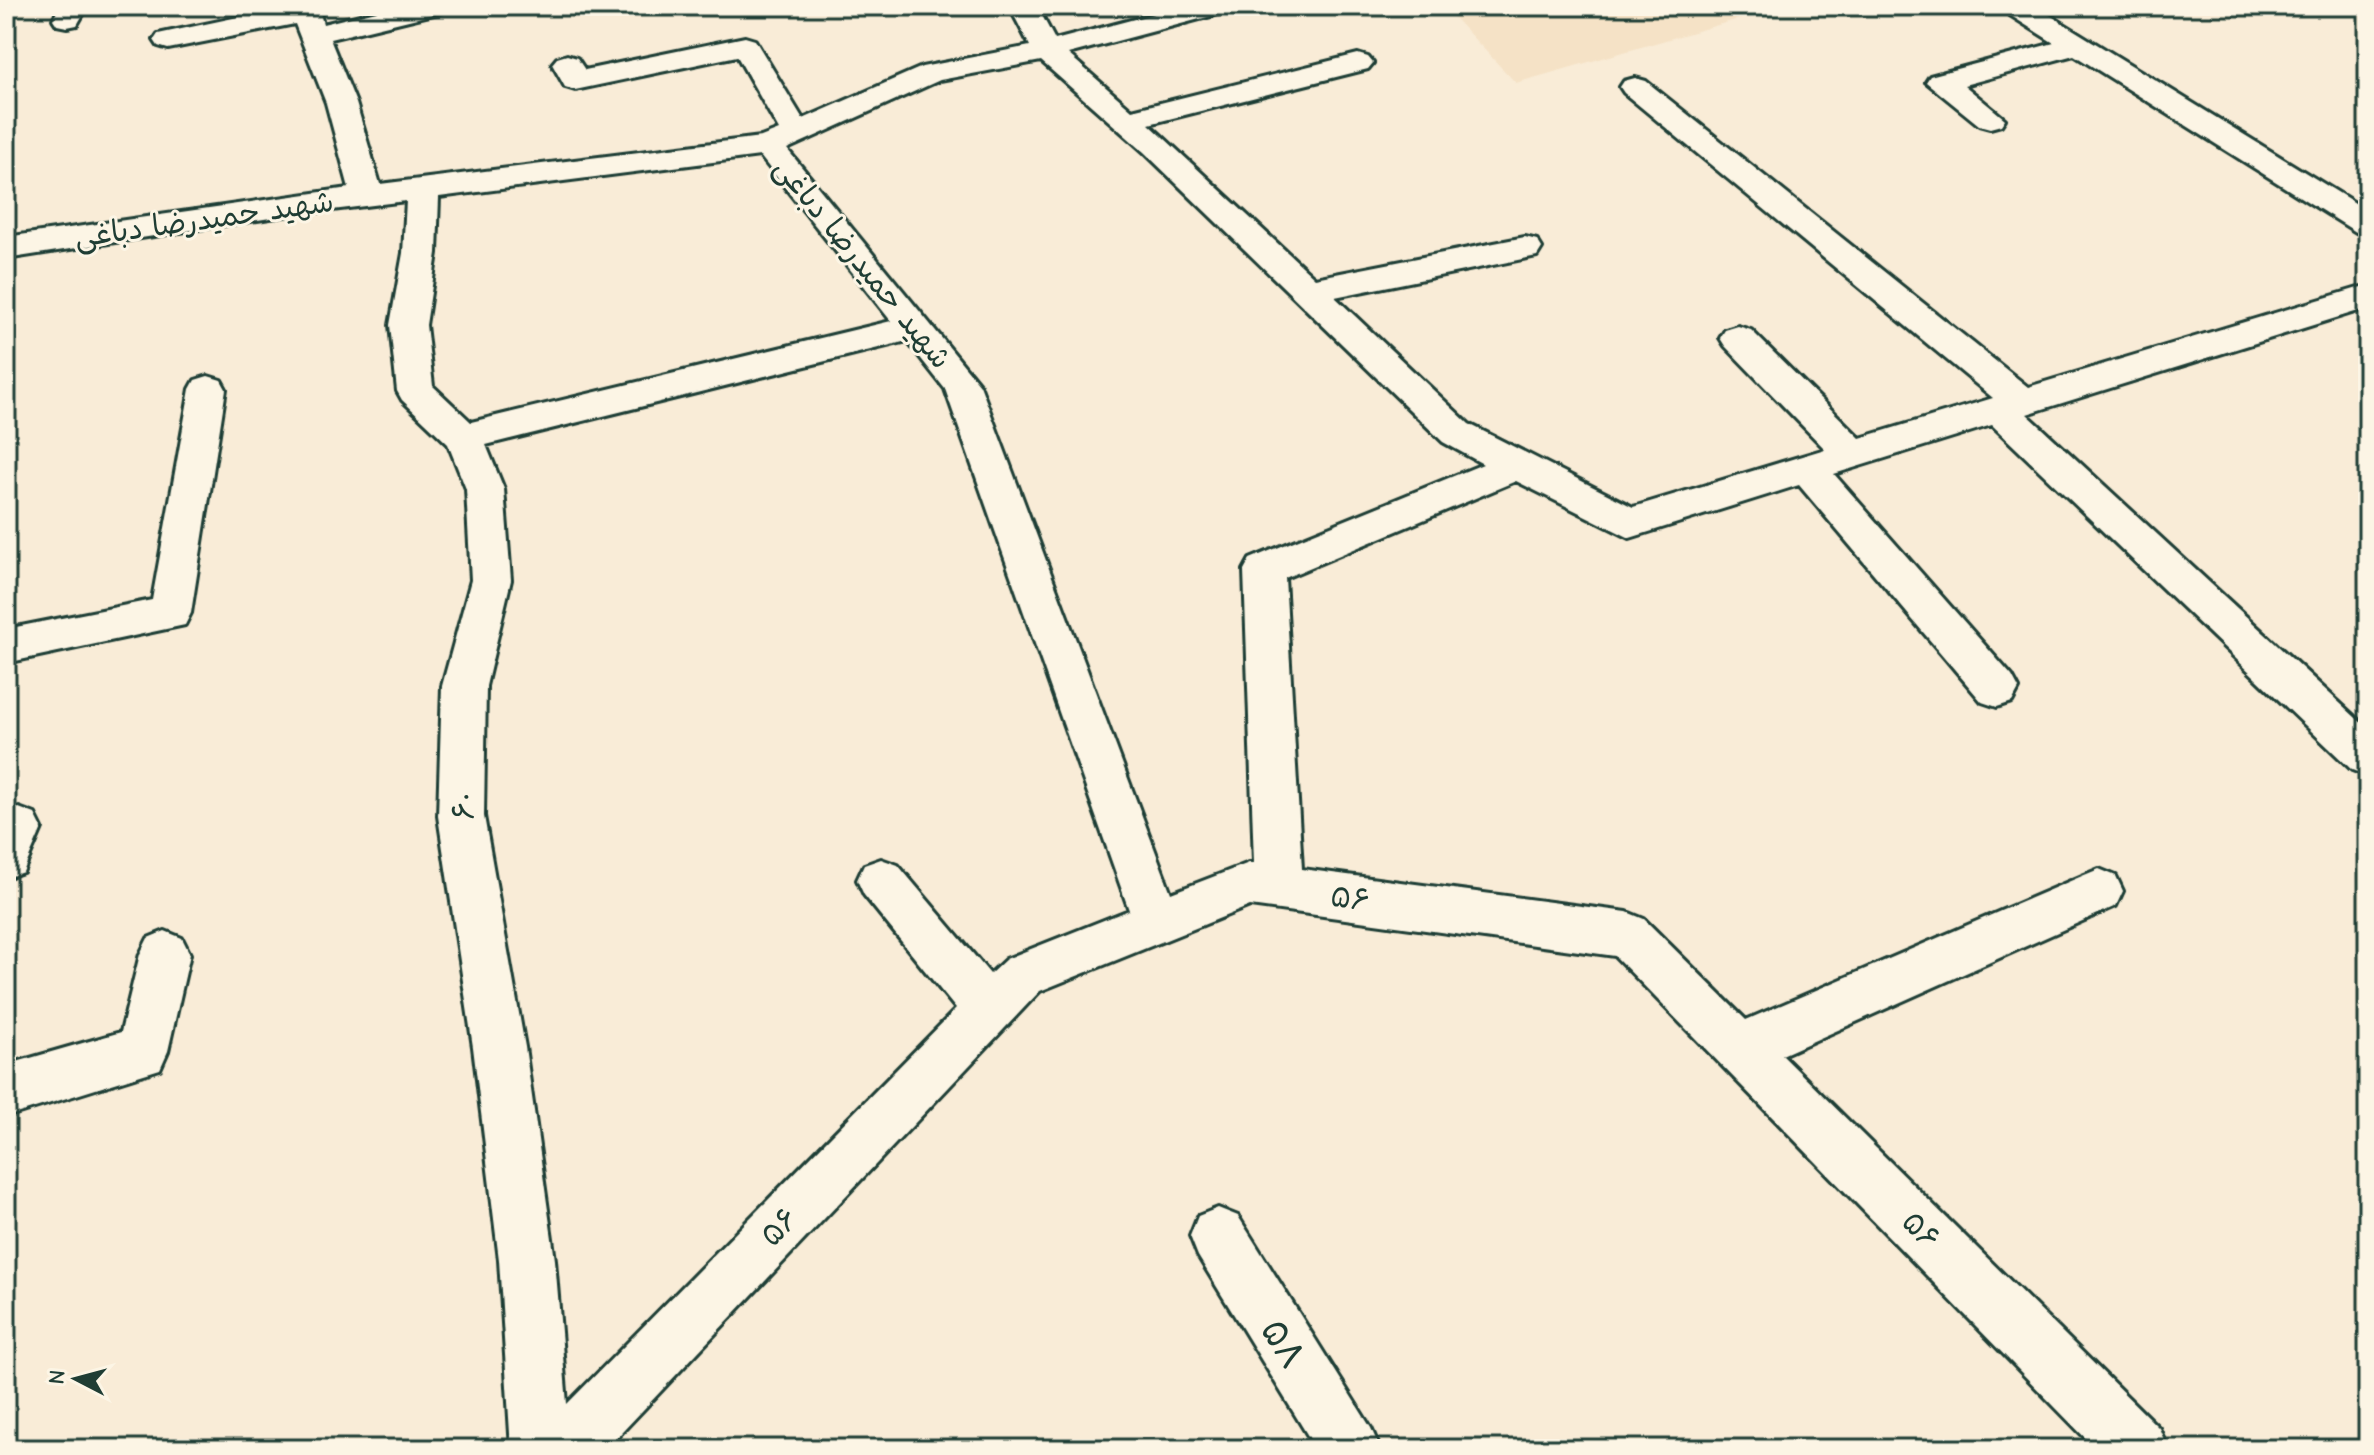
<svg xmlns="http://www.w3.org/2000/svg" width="2374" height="1455" viewBox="0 0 2374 1455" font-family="'Comic Neue','Playpen Sans Arabic',sans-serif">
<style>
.built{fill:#f5e2c6}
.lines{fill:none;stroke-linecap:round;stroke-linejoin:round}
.minor-casing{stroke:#1f3d34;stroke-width:6}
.minor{fill:#fcf5e5;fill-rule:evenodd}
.labels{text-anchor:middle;stroke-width:6;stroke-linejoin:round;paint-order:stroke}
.street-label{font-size:30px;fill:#1f3d34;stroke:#fcf5e5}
.near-street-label{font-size:36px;fill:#1f3d34;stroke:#fcf5e5}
</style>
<rect width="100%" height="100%" fill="#f9ecd7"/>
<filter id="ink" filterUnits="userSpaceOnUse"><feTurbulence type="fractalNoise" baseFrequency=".0125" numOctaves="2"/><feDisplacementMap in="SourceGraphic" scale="16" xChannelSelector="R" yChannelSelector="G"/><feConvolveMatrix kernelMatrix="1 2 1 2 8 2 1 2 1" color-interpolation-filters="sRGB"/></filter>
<g filter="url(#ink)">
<!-- built -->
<polygon class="built" points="1443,6 1755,6 1763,12 1516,83"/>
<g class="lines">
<defs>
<g id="minor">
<polygon points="60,6 88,6 77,25 67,27 57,25 53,19"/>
<path d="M290,6H318L323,24L397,6H446L442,12L330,39L356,103L380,184L761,137L779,130L737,56L575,90L565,87L552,64L557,58L567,55L577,58L585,70L745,37L755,40L803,119L922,67L1030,46L1009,6H1037L1055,40L1184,6H1230L1226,12L1068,54L1132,110L1358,54L1368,57L1373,63L1368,69L1149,124L1315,278L1525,237L1537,240L1542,248L1537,256L1335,297L1469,424L1633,507L1825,449L1725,346L1720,338L1725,330L1738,326L1751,330L1860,438L1993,398L1624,93L1620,87L1624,81L1635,78L1646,81L2028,387L2368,285V308L2027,414L2368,729V776L2352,770L1992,425L1834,474L2012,676L2019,689L2012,702L1997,707L1982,702L1799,485L1630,538L1516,481L1285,578L1302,869L1627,912L1644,919L1746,1020L2082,876L2099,869L2116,876L2123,891L2116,906L1782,1055L2159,1428L2168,1449H2096L1615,956L1250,906L1040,991L606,1449H511L499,1260L473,1047L438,816L442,686L471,580L466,489L448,444L402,400L397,391L390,325L403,253L406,201L283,216L6,259V237L349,188L326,103L295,24L168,49L158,46L154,40L158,34ZM1041,61L1144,152L1443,442L1483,464L1250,559L1244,570L1254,863H1249L1171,893L980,385L787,149L940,80ZM760,156L891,321L471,422L433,386L426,325L437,253L439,197ZM907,341L945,389L1129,910L1006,959L990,974L898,865L881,859L864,865L857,880L864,895L956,1009L567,1404L555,1260L525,1047L484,816L486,686L511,580L504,489L486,445Z"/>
<polygon points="2001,6 2035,6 2368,211 2368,235 2356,232 2074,55 1964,85 2005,119 2001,125 1990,128 1979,125 1926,82 1930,76 2054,43 2005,12"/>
<polygon points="208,376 221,380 226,389 191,613 185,625 6,663 6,629 152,600 190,389 195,380"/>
<polygon points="19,808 35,814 42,828 23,872 6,878 6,812"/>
<polygon points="165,931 182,938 190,954 168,1051 160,1069 6,1117 6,1065 121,1032 140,954 148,938"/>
<polygon points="1218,1208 1238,1216 1371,1428 1380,1449 1316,1449 1198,1256 1190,1236 1198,1216"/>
</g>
</defs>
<!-- minor casing -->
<use href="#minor" class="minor-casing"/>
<!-- minor -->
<use href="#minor" class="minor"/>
</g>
</g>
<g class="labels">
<!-- street labels -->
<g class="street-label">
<text transform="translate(204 219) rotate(-8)" y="10">شهید حمیدرضا دباغی</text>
<text transform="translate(863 263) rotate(51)" y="10">شهید حمیدرضا دباغی</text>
<text transform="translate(463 806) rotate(-92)" y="10">۶۰</text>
<text transform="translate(1350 898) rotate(8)" y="10">۵۶</text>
<text transform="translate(779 1227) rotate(-46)" y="10">۵۶</text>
<text transform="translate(1921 1230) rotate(45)" y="10">۵۶</text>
</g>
<!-- near-street labels -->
<g class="near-street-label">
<text transform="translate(1284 1343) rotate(58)" y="13">۵۸</text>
</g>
</g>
<!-- margin -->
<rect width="2374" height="1455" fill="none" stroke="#fcf5e5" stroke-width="32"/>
<rect x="16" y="16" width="2342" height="1423" fill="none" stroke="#1f3d34" stroke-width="3" filter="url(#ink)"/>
<!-- north arrow -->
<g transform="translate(76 1379) rotate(276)" stroke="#fcf5e5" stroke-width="6" paint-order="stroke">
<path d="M0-6L14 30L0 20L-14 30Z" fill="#1f3d34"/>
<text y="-12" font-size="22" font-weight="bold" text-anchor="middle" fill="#1f3d34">N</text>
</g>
</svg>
